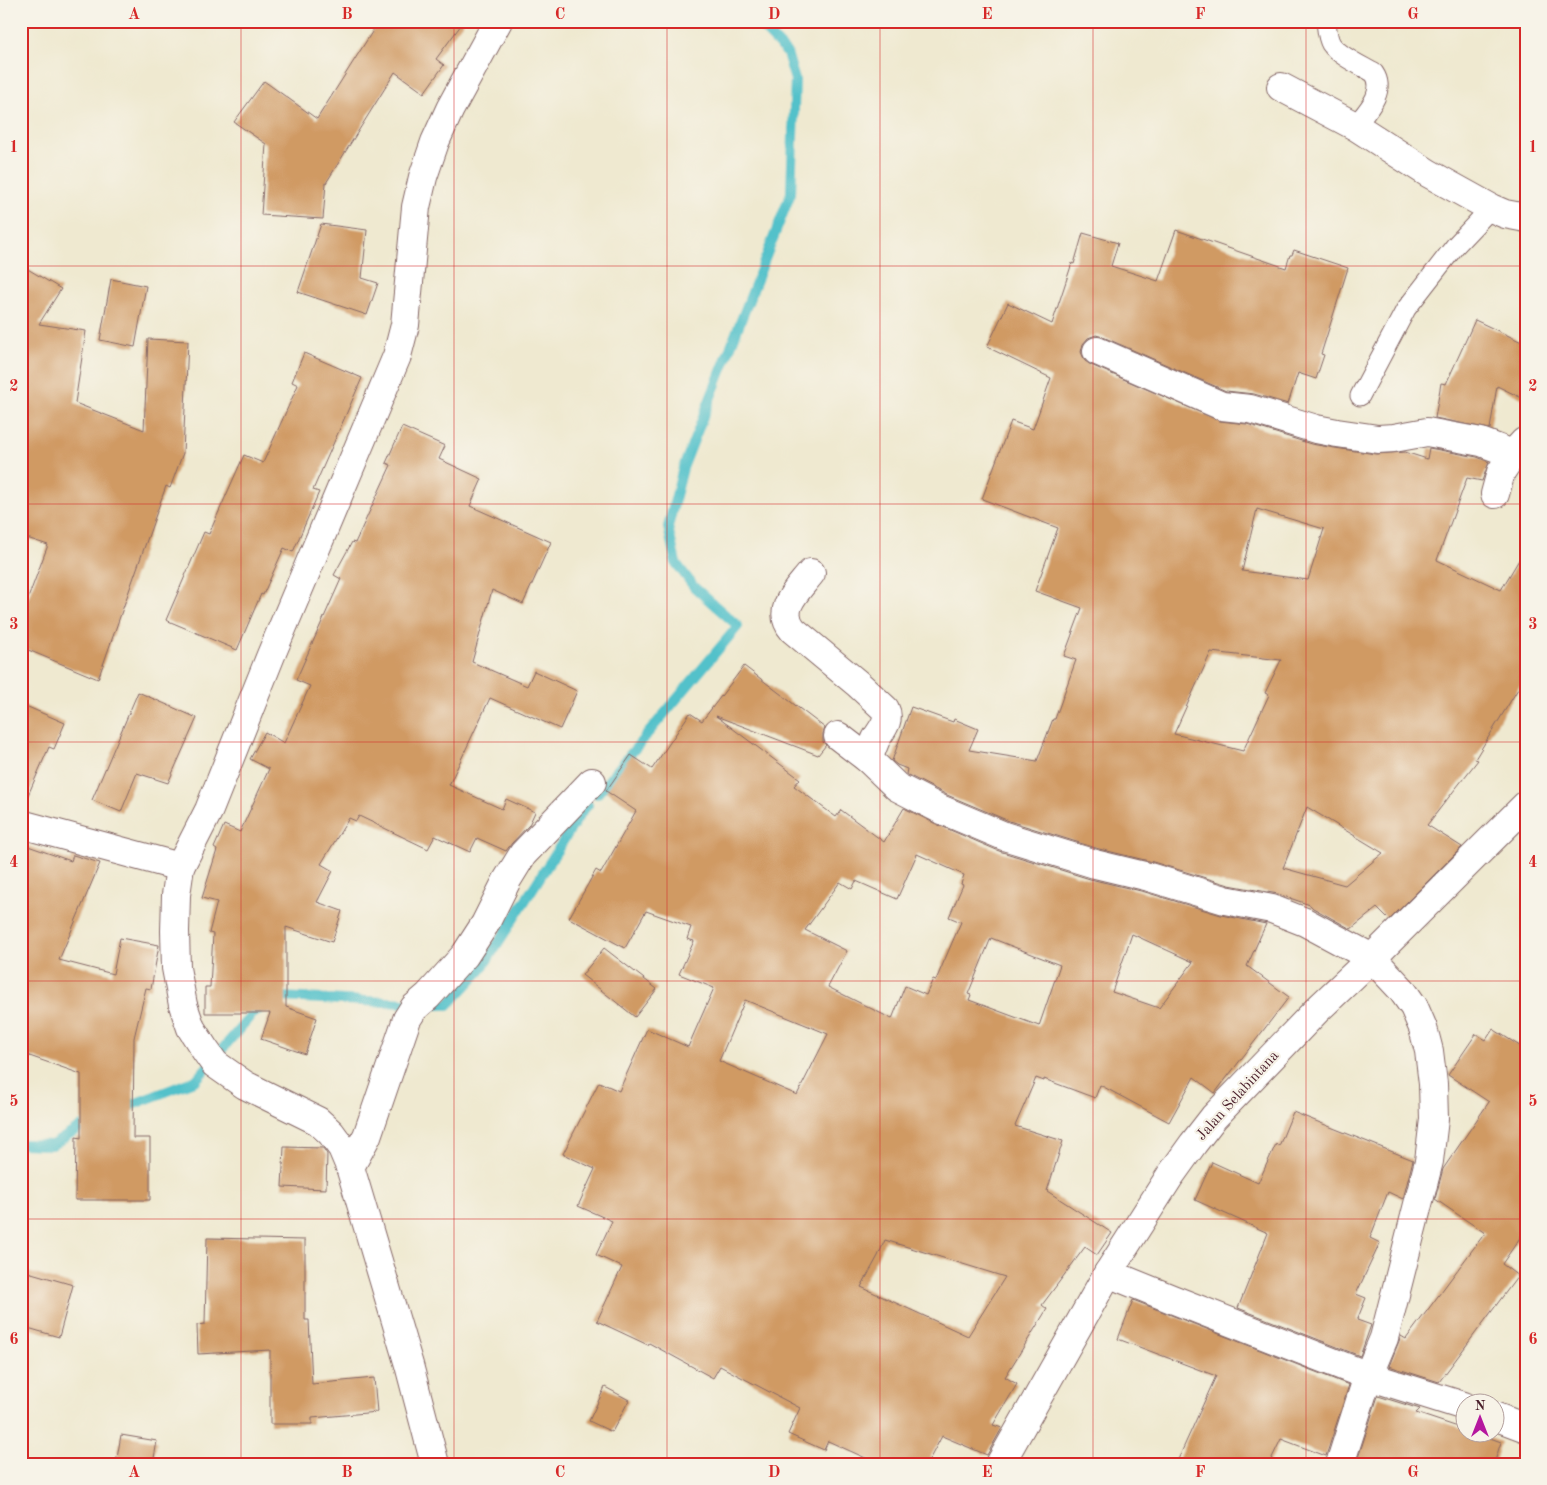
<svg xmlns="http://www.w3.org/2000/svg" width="1547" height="1485" viewBox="0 0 1547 1485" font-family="'Old Standard TT',serif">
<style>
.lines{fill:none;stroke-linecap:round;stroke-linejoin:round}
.stream{stroke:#53c1ca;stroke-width:10}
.building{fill:#d09a64;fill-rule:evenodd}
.service-casing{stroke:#846665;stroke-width:21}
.minor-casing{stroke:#846665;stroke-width:30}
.tertiary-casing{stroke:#846665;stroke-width:30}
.service{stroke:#fff;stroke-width:19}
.minor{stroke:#fff;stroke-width:28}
.tertiary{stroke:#fff;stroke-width:28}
.grid{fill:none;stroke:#d62828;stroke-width:1;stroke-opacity:0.55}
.labels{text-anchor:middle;stroke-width:4.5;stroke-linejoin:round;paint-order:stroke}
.street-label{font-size:15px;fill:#4a1f2b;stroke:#f7f3e8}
.neatline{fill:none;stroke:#d62828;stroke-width:2}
.grid-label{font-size:16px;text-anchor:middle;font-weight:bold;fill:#d62828}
</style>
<rect width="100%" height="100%" fill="#f7f3e8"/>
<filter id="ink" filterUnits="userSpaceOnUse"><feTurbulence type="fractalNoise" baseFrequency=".02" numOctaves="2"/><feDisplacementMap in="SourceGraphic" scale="10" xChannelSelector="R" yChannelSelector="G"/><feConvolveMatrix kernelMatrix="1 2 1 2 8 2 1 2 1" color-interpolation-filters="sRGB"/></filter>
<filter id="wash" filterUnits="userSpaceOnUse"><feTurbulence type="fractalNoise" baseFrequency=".0096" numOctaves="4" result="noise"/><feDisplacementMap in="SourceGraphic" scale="20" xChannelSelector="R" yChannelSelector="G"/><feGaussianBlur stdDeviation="1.12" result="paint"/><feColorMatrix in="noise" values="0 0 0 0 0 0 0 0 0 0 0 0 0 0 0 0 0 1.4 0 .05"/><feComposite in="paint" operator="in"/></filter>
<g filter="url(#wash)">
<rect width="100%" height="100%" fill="#efe9d0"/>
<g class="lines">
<!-- stream -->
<g class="stream">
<polyline points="597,794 738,626 694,587 676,563 668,527 683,468 791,193 795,80 787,53 756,21"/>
<polyline points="121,1109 196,1080 253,1013 281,997 448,1005 481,970 581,813 588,805"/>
<polyline points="21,1144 52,1145 87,1123 93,1120"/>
</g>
</g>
<g id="blocks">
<!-- building -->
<g class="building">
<polygon points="379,21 464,21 436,59 444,65 424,93 395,72 326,183 323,219 261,215 266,144 234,122 264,81 317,119"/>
<polygon points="321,224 367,230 362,278 378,283 367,315 298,292"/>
<path d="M1176,230L1286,268L1290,255H1292L1294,250L1348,268L1321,354L1324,355L1316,379L1298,373L1288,404L1254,394L1226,391L1103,337L1096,335L1088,338L1083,344L1081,352L1085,361L1091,365L1220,421L1247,424L1311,444L1335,448L1376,454L1405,452L1427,459L1429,448L1477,457L1489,462L1482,481L1467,478L1437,560L1501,590L1526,548V676L1475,759L1478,760L1427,825L1462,847L1389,920L1377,908L1351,929L1313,908L1310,905L1278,894L1229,885L1153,862L1099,849L1009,821L947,795L906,774L907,769L897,765L892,761L911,707L953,722L954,719L978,729L969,750L1037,761L1053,719H1055L1076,660L1064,656L1082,608L1035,591L1058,528L982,499L1011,421L1033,429L1051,378L987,347L1008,303L1052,324L1072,263L1074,264L1083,233L1118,243L1111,266L1158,281ZM1257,509L1324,529L1308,580L1242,571ZM1211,652L1281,660L1265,693L1269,695L1243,751L1174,734ZM1307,807L1383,853L1345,885L1283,868Z"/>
<polygon points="21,265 61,289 39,324 86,331 75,403 144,430 148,339 188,341 183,453 170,488 166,486 98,679 21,647 21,599 27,601 48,545 21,536"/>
<polygon points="111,279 146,286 135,347 100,340"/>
<polygon points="1475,320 1526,344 1526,400 1497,386 1490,429 1435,418 1441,383 1446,384"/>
<polygon points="304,353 362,378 313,490 319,492 293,552 284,548 263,595 261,594 237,650 166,620 204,532 209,534 244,455 263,463 298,385 292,382"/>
<polygon points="402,427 445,446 439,459 482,479 470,506 551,542 523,604 492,590 472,662 527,686 534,671 577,691 560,729 490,698 449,785 502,809 506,799 535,812 529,825 512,843 506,851 477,838 470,852 435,836 428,849 359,816 356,821 349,818 321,864 333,871 317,902 342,911 332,942 286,927 286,1007 317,1018 305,1054 261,1039 270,1013 205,1013 205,987 210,987 213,934 209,933 217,902 202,898 217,850 214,848 224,825 240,832 269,769 250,759 265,732 284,743 310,686 296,680 341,579 334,575 352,542 355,543 391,465 386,463"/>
<path d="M744,666L825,728L823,734V742L826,745L818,755L716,716L800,779L794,786L836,817L841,810L884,842L904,808L934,823L999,851L1090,879L1145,892L1221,915L1266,924L1247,966L1289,997L1215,1093L1194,1077L1169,1122L1100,1085L1095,1098L1044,1079V1081L1036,1078L1015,1126L1063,1141L1047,1191L1112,1233L1097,1255L1085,1247L1042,1305L1047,1309L1005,1377L1017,1384L993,1425L1002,1428L987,1455L942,1436L927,1464H879L828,1441L824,1450L788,1434L800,1408L720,1366L713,1378L649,1343L648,1345L597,1321L622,1267L596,1255L612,1221L578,1206L595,1169L563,1154L599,1082L619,1091L647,1029L688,1047L714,988L679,974L694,941L687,939L691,927L646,911L625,948L569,918L596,870L601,873L636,811L606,791L631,755L652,769L690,713L702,721ZM917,854L964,875L961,884L963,885L949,917L961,922L936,980L933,979L926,995L905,986L892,1019L828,987L847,951L805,930L840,882L852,889L856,881L897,899ZM1132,934L1193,962L1159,1008L1112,992ZM991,938L1060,965L1039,1026L969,1000L971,995L968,994ZM745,1000L828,1034L797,1095L719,1061ZM885,1240L1005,1277L968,1336L861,1287L878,1256Z"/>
<polygon points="138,692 197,718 168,783 137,773 121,812 92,800"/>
<polygon points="21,704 65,723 54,749 49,747 22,809"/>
<polygon points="28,846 71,861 73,855 100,863 59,960 113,974 120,938 159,945 151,989 146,988 134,1038 133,1138 150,1138 150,1200 75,1200 76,1137 81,1138 81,1074 21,1053 21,866"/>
<polygon points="604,948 657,989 635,1017 582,975"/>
<polygon points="1493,1029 1526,1050 1526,1229 1502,1264 1518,1276 1439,1382 1389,1366 1401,1336 1406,1339 1485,1233 1435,1199 1443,1169 1489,1102 1448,1075 1476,1034 1486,1040"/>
<polygon points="1293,1112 1413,1160 1403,1199 1388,1192 1370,1238 1380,1243 1356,1294 1366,1298 1357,1320 1371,1325 1360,1356 1238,1308 1268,1233 1195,1200 1212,1162 1258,1183 1276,1144 1279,1146"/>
<polygon points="284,1147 323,1148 327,1154 326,1189 282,1187"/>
<polygon points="207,1238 305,1240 305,1320 309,1320 312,1384 374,1378 377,1412 312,1418 312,1424 270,1424 270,1350 198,1354 197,1325 205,1324"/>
<polygon points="21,1270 73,1285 59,1337 21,1326"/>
<polygon points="1133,1300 1349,1385 1326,1456 1281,1439 1269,1464 1176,1464 1216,1376 1118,1339"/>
<polygon points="605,1387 629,1400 612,1432 589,1421"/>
<polygon points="1378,1396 1420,1409 1416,1413 1464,1429 1464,1432 1474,1432 1501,1442 1494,1464 1356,1464"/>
<polygon points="121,1435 157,1441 153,1464 116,1464"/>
</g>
</g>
</g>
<g filter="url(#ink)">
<use href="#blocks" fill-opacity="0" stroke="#846665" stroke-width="1"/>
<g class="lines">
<defs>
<g id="service">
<path d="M1326,21C1327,29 1327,37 1331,44C1339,56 1362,66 1374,73C1387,92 1366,112 1355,126"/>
<polyline points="1360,396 1406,309 1455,246 1491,208"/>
</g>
<g id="minor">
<polyline points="1281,87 1355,126 1428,173 1491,208 1505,214 1526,218"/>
<polyline points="1097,351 1222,406 1250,409 1316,429 1337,433 1378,439 1394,438 1427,432 1481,442 1513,454"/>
<polyline points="1495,494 1501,472 1513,454 1524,442"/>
<path d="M811,573C798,590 775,609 793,630L858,684L885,709C891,721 881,730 876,739C873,746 871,752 868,759"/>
<polyline points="838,736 868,759 897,787 940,809 1004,836 1095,864 1149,877 1225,900 1272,909 1305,922 1372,958 1402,990 1414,1007 1423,1028 1429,1051 1433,1084 1434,1119 1429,1161 1384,1338 1368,1376 1340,1464"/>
<polyline points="21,824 180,867"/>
<polyline points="350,1167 367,1136 407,1019 414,1008 428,996 465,955 485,924 507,880 523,854 592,782"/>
<polyline points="1108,1273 1172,1299 1368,1376 1464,1406"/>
<polyline points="1494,1416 1526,1428"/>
<polyline points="435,1464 409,1365 350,1167 342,1148 331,1133 318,1121 245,1085 215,1064 205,1050 191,1028 183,1005 176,968 175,931 176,895 180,867 209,810 271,655 397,356 405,325 416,207 423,177 435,142 450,109 498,21"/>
</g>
<polyline id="tertiary" points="1000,1464 1108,1273 1170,1176 1193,1144 1214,1117 1317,1010 1372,958 1526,805"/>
</defs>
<!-- service casing -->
<use href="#service" class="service-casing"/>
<!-- minor casing -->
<use href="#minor" class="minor-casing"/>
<!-- tertiary casing -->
<use href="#tertiary" class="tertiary-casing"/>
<!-- service -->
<use href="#service" class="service"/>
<!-- minor -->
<use href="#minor" class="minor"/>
<!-- tertiary -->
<use href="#tertiary" class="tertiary"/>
</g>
</g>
<!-- grid -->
<path class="grid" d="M241,21V1464M454,21V1464M667,21V1464M880,21V1464M1093,21V1464M1306,21V1464M21,266H1526M21,504H1526M21,742H1526M21,981H1526M21,1219H1526"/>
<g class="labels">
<!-- street labels -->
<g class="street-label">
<text transform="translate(1237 1095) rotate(-48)" y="5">Jalan Selabintana</text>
</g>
</g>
<!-- margin -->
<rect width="1547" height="1485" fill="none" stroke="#f7f3e8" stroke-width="55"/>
<!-- north arrow -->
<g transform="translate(1480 1418)"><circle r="24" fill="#f7f3e8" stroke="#b29e9c"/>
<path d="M0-4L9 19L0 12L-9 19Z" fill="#b5179e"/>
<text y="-8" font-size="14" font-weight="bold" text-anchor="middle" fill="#4a1f2b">N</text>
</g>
<rect x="28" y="28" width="1492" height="1430" class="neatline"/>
<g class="grid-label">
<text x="134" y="19">A</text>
<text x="347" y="19">B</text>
<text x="560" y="19">C</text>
<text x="774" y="19">D</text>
<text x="987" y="19">E</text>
<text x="1200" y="19">F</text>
<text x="1413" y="19">G</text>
<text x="14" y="152">1</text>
<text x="1533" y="152">1</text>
<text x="14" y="391">2</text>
<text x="1533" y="391">2</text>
<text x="14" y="629">3</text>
<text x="1533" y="629">3</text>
<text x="14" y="867">4</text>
<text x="1533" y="867">4</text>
<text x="14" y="1106">5</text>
<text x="1533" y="1106">5</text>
<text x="14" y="1344">6</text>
<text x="1533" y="1344">6</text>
<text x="134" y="1477">A</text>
<text x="347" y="1477">B</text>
<text x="560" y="1477">C</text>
<text x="774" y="1477">D</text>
<text x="987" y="1477">E</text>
<text x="1200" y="1477">F</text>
<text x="1413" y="1477">G</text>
</g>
</svg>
